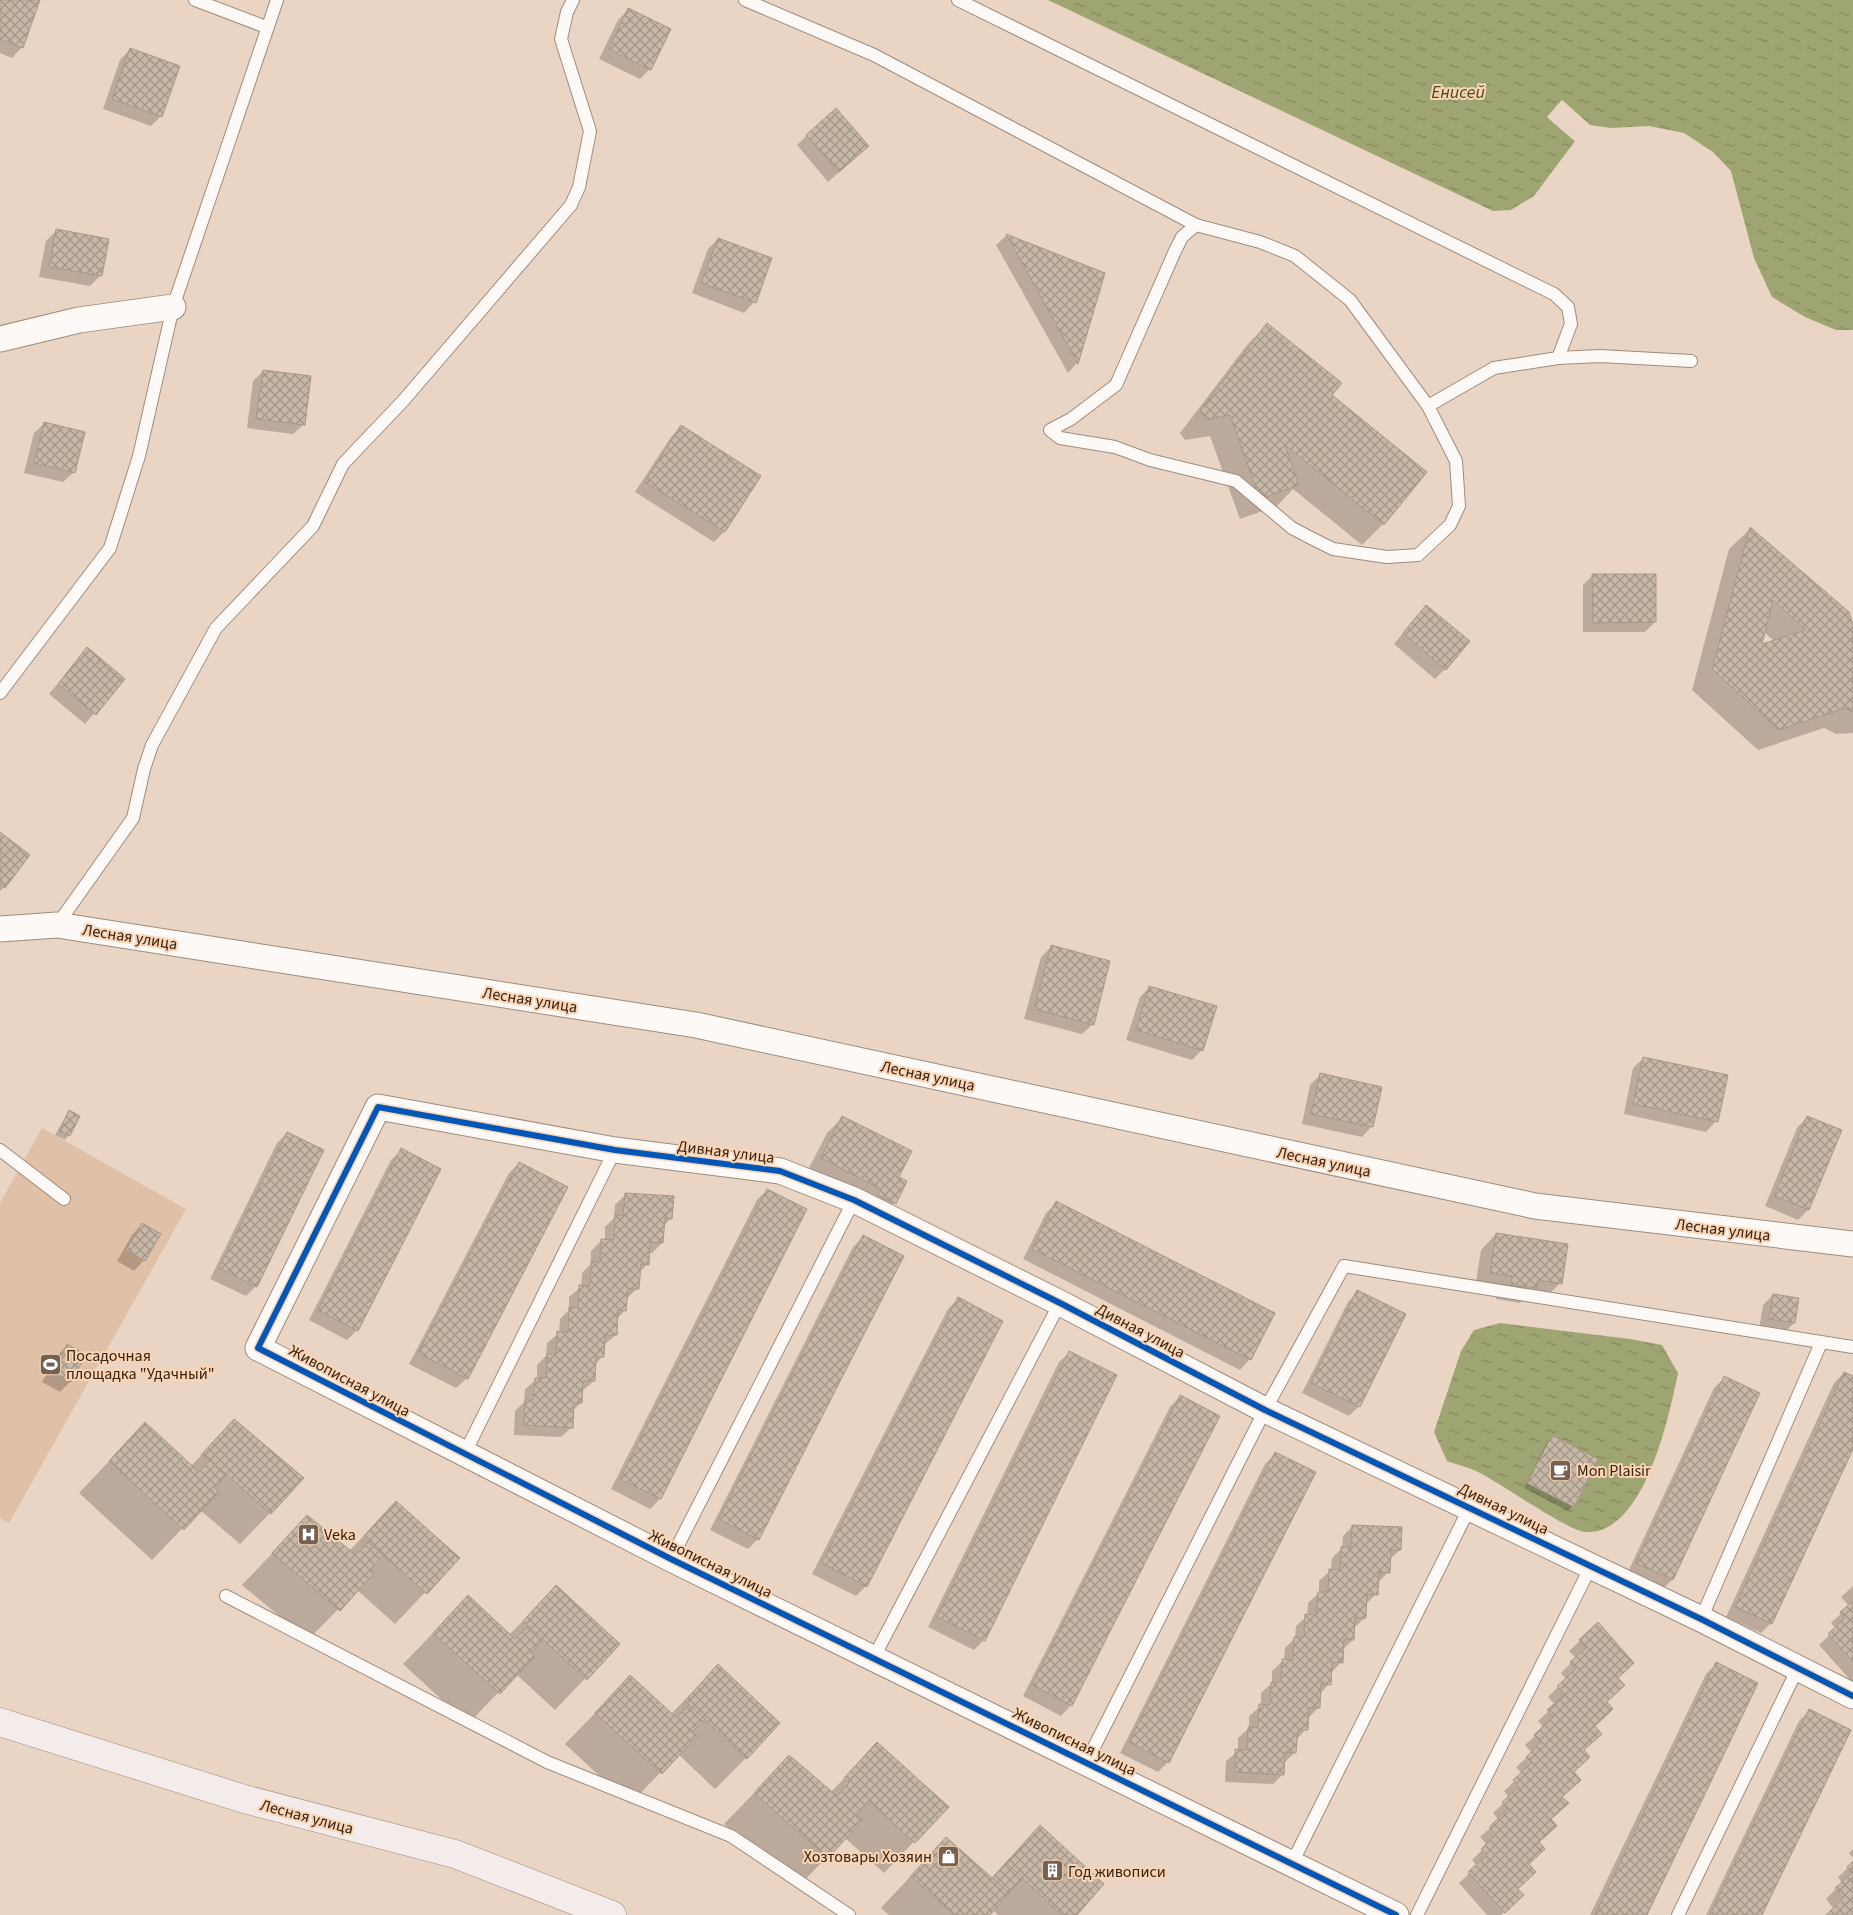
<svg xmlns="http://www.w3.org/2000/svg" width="1853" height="1915" viewBox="0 0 1853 1915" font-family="'Source Sans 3',sans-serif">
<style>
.garden{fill:#e0c0a6}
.water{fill:url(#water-ripples)}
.pier{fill:#ead5c4}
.shadow{fill:#0003;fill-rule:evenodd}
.building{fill:url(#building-cross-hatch);stroke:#a79888;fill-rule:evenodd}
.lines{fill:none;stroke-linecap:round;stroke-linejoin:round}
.lane-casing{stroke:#9e8c7e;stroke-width:14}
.street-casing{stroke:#9e8c7e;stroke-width:27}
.secondary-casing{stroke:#9e8c7e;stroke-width:29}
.lane{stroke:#fcf9f6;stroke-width:12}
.street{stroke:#fcf9f6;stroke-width:25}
.secondary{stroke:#f3eceb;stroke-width:28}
.cycleway-casing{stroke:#fad4b4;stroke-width:9}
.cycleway{stroke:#0057b8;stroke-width:6}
.labels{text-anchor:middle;stroke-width:4;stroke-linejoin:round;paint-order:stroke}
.street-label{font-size:16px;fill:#352314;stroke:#fad4b4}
.poi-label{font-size:16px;fill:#352314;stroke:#fad4b4;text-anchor:start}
.water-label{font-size:18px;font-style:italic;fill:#414e1c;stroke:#fad4b4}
</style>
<defs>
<pattern id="water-ripples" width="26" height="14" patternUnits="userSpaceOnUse" patternTransform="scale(1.25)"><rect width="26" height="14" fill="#9fa572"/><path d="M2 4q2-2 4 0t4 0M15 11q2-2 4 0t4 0" fill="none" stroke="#82865c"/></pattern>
<pattern id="building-cross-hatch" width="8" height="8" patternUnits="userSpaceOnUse" patternTransform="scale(1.25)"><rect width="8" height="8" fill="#c6b7a6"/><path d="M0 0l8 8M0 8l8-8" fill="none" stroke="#a29486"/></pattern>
</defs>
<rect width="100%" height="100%" fill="#ead5c4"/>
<!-- garden -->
<polygon class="garden" points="42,1128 186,1209 9,1523 0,1518 0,1203"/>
<!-- water -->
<g class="water">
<polygon points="1048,0 1853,0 1853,330 1836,330 1805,317 1772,297 1754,258 1731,171 1713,152 1684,133 1649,126 1611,128 1590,125 1562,100 1547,117 1575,141 1534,196 1511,210 1493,211"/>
<path d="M1500,1323L1630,1339L1662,1345L1678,1373C1669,1417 1644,1536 1585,1532C1569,1531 1501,1484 1482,1474C1472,1468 1458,1465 1447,1461L1434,1432L1461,1351L1474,1330Z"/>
</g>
<!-- pier -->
<polygon class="pier" points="1562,100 1593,128 1588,127 1562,104 1550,116 1577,140 1577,143 1547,117"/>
<!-- shadow -->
<g class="shadow">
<polygon points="0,0 39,0 22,47 12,58 0,53"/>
<polygon points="628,10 650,69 640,79 599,59 618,20"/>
<polygon points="130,49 161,116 151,126 103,109 120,60"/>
<polygon points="807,135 857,156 828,182 797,145"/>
<polygon points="56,231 107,240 100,276 90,286 39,277 46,241"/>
<polygon points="1006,236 1104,273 1077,363 1068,373 996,245"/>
<polygon points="718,239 754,302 744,313 692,293 708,249"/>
<polygon points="1267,325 1330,395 1383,524 1362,545 1293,489 1277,506 1240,519 1210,436 1185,440 1180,433 1247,345"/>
<polygon points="263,371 304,424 293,434 247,428 253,381"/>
<polygon points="45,423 74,472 63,482 24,473 34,433"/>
<polygon points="681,427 759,476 724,532 714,542 635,492 671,437"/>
<path d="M1750,529L1853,629V733L1836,734L1824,728L1758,750L1692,690L1729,549ZM1764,632L1774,641L1760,646Z"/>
<polygon points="1593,575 1655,622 1645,632 1583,632 1583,585"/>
<polygon points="1416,617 1445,669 1435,679 1394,644"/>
<polygon points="87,649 123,679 85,724 49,694"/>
<polygon points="0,834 4,887 0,891"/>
<polygon points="1051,947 1093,1024 1082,1034 1024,1019 1041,957"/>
<polygon points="1150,987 1202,1050 1192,1060 1126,1040 1140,997"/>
<polygon points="1644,1058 1716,1121 1706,1132 1624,1114 1633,1068"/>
<polygon points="1321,1074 1372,1126 1362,1137 1302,1124 1310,1085"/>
<polygon points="69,1112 69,1135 65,1140 55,1135"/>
<polygon points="843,1117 894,1203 879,1219 806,1174 827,1133"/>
<polygon points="1807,1117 1840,1131 1808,1210 1798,1220 1765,1206 1797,1128"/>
<polygon points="287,1133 256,1286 246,1296 210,1279 277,1143"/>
<polygon points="402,1150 357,1330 347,1340 309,1320 391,1160"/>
<polygon points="519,1163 467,1378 456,1388 409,1364 509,1173"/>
<polygon points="767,1190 806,1209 660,1499 650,1509 611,1489 757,1200"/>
<polygon points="625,1195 671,1218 663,1227 662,1243 652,1253 648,1253 647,1264 639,1273 638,1288 626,1299 625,1310 617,1319 616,1335 604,1345 603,1356 595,1365 594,1381 582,1391 581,1403 572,1411 572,1427 561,1437 514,1435 515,1411 524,1402 525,1389 537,1379 537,1365 546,1356 547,1343 559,1333 560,1319 569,1310 569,1297 581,1287 582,1273 591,1264 591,1251 601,1241 605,1241 605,1227 614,1218 615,1205"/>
<polygon points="1056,1203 1250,1359 1240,1370 1023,1259 1046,1213"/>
<polygon points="142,1224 144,1260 134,1271 117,1261 132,1235"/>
<polygon points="1496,1234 1560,1283 1545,1299 1526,1296 1520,1303 1496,1299 1497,1292 1475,1288 1481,1250"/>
<polygon points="863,1237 758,1539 748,1549 710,1530 853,1247"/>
<polygon points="1358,1291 1359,1406 1349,1416 1302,1393 1348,1302"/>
<polygon points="1773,1295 1794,1323 1784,1333 1759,1329 1763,1305"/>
<polygon points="958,1299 866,1586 856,1596 812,1574 948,1309"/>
<polygon points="67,1346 84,1355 70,1382 60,1392 42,1382 57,1356"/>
<polygon points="1070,1352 984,1640 974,1650 928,1627 1059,1362"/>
<polygon points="1844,1373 1853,1377 1853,1446 1771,1623 1761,1633 1726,1617 1834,1383"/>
<polygon points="1724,1378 1759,1394 1672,1580 1662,1590 1627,1574 1714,1388"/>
<polygon points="1180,1397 1071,1705 1061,1716 1023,1696 1170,1407"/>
<polygon points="234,1421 270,1513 240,1544 200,1510 152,1560 79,1493 145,1423 191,1466"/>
<polygon points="1552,1437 1597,1460 1573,1506 1568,1511 1524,1488 1547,1442"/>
<polygon points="1276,1453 1168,1762 1158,1772 1120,1753 1265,1464"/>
<polygon points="396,1503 458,1558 395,1624 357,1590 308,1640 242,1585 307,1517 349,1551"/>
<polygon points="1353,1526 1400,1550 1389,1560 1388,1572 1378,1583 1376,1594 1366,1604 1365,1618 1354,1628 1353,1640 1342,1650 1341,1662 1331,1673 1329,1684 1319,1695 1318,1708 1308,1718 1306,1729 1296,1740 1295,1752 1284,1763 1283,1774 1273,1784 1225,1782 1226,1761 1238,1751 1238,1738 1249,1728 1249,1716 1261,1706 1261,1693 1272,1683 1272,1671 1284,1660 1285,1648 1295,1638 1296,1626 1307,1616 1308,1603 1319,1593 1319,1581 1331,1570 1332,1558 1342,1548 1343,1536"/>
<polygon points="1853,1586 1853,1683 1819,1645 1836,1629 1831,1623 1849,1606 1841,1597"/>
<polygon points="556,1587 618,1644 555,1710 516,1674 468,1724 403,1664 468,1597 509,1635"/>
<polygon points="1598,1624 1617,1678 1516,1889 1512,1905 1501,1915 1487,1915 1459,1883 1477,1866 1472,1860 1487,1845 1480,1837 1499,1820 1493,1813 1509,1798 1504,1791 1522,1774 1516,1767 1532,1753 1525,1745 1544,1728 1538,1721 1555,1705 1548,1697 1566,1679 1561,1673 1576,1658 1569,1651"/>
<polygon points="1716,1664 1645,1915 1590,1915 1706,1674"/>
<polygon points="718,1666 746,1758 715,1789 678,1754 630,1804 565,1744 630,1677 671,1714"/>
<polygon points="1809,1711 1761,1915 1706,1915 1799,1721"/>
<polygon points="877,1744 947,1807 884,1873 845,1838 797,1888 724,1824 789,1757 831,1792"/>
<polygon points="1040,1826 1075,1915 998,1915 993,1910 988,1915 889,1915 881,1908 946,1838 991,1878"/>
<polygon points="1853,1849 1853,1858 1849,1853"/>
<polygon points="1853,1863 1853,1915 1825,1915 1833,1908 1826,1899 1842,1883 1838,1877"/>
</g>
<!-- building -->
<g class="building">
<polygon points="0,0 40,0 23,48 0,39"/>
<polygon points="628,8 671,29 651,70 609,49"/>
<polygon points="130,48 180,66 162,117 112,99"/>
<polygon points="836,108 869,146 839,172 806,135"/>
<polygon points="56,229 109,239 102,276 49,267"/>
<polygon points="1006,234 1105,273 1078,364"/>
<polygon points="718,238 772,258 756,303 701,283"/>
<polygon points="1267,323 1342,383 1332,395 1427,472 1384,525 1285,445 1299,485 1260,499 1230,415 1206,420 1200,411"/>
<polygon points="263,370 311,376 305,425 256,419"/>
<polygon points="44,422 85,432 75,473 34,463"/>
<polygon points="681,425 761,476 725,532 645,482"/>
<path d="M1750,527L1849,612L1853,625V712L1845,708L1779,730L1712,669ZM1773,600L1806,630L1762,644Z"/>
<polygon points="1592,574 1656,574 1656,622 1593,623"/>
<polygon points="1426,605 1470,641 1446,670 1403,633"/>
<polygon points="87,647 125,679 96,715 58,684"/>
<polygon points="0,832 30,855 5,888 0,884"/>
<polygon points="1051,945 1110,961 1094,1025 1034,1009"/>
<polygon points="1149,986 1217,1006 1203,1051 1136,1030"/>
<polygon points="1643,1057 1728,1075 1718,1122 1633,1104"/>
<polygon points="1320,1073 1382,1087 1373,1127 1311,1114"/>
<polygon points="69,1110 80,1116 70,1136 59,1131"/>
<polygon points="842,1116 912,1151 899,1177 907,1181 896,1204 878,1195 881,1189 821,1158"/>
<polygon points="1807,1116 1842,1130 1809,1210 1774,1196"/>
<polygon points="287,1132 324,1150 257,1287 219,1268"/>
<polygon points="401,1148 441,1169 358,1331 318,1310"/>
<polygon points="519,1162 568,1187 468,1379 418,1353"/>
<polygon points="767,1189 807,1209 661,1499 620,1479"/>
<polygon points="625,1193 674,1196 672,1219 665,1218 663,1243 650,1242 649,1265 641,1264 639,1289 628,1289 626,1311 618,1310 617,1335 605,1335 604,1357 596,1357 595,1381 583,1381 582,1403 574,1403 573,1428 524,1425 525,1400 533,1400 535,1378 546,1378 547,1354 556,1354 557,1331 568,1332 569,1307 578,1308 579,1285 590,1286 591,1261 600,1262 601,1239 614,1240 615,1215 623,1216"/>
<polygon points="1056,1201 1275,1313 1251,1360 1032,1249"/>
<polygon points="142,1223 161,1234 145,1261 126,1250"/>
<polygon points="1496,1233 1568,1244 1562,1284 1538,1280 1537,1288 1511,1284 1512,1276 1490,1273"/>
<polygon points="863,1235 904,1256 759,1540 719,1519"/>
<polygon points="1357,1290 1406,1314 1360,1407 1311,1383"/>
<polygon points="1773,1294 1799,1298 1795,1323 1769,1319"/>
<polygon points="958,1297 1003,1321 867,1587 822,1563"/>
<polygon points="67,1344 86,1355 71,1382 52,1372"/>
<polygon points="1069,1351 1117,1375 985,1641 937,1617"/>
<polygon points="1844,1372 1853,1376 1853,1449 1772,1624 1735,1607"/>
<polygon points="1724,1376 1760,1393 1673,1580 1636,1563"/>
<polygon points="1180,1395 1220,1416 1072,1706 1032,1685"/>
<polygon points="234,1419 304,1478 271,1514 210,1460 201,1455"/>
<polygon points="145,1422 199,1472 210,1460 226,1475 215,1488 219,1492 184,1530 109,1461"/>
<polygon points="1552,1435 1598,1459 1574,1507 1527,1483"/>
<polygon points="1275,1452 1316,1472 1169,1763 1129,1742"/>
<polygon points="396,1501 460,1558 427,1594 363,1537"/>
<polygon points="307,1515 356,1555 368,1542 383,1555 371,1569 375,1572 340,1611 272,1553"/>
<polygon points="1352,1525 1402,1527 1401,1550 1391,1550 1390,1573 1379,1572 1378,1595 1367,1594 1366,1618 1355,1618 1354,1640 1344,1639 1343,1663 1332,1662 1331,1685 1321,1684 1320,1708 1309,1708 1308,1730 1298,1730 1296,1753 1285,1752 1284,1775 1235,1772 1235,1749 1247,1750 1248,1727 1258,1727 1259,1704 1270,1705 1271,1682 1281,1682 1282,1659 1293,1660 1294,1637 1304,1637 1305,1614 1316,1615 1318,1592 1328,1592 1329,1569 1340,1570 1341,1547 1351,1547"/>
<polygon points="556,1585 620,1644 587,1680 523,1621"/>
<polygon points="468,1595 515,1639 528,1626 543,1639 531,1653 535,1656 500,1694 433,1633"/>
<polygon points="1853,1601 1853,1662 1828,1634 1845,1618 1840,1612"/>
<polygon points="1598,1622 1634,1663 1618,1678 1625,1685 1607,1702 1613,1709 1595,1726 1602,1734 1584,1750 1590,1757 1574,1772 1581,1780 1562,1797 1569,1803 1551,1819 1557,1826 1539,1842 1545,1849 1529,1864 1536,1872 1518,1889 1524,1895 1505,1913 1468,1872 1487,1855 1481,1849 1496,1834 1489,1827 1508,1809 1502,1802 1519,1787 1513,1780 1532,1763 1526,1757 1541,1742 1534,1735 1553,1717 1547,1710 1565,1694 1557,1686 1576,1669 1570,1662 1586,1648 1579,1640"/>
<polygon points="1716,1662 1758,1683 1647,1915 1595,1915"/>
<polygon points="718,1664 780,1723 747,1759 685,1701"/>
<polygon points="630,1675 677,1718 689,1705 705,1719 692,1732 697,1736 662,1774 595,1713"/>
<polygon points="1809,1709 1851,1730 1762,1915 1710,1915"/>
<polygon points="877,1742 949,1807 915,1843 869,1801 856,1814 863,1820 828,1858 754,1793 789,1755 837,1796 849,1783 844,1778"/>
<polygon points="1040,1825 1104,1884 1077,1915 1062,1915 1006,1863"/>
<polygon points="946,1837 1009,1893 990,1915 954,1915 911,1876"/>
<polygon points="1853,1861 1853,1915 1826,1915 1843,1898 1835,1888 1852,1873 1847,1867"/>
<polygon points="1006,1863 1023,1878 1009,1893 993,1878"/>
</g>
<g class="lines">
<defs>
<g id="lane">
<polyline points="195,0 266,27"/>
<polyline points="745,0 874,55 1196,225 1260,242 1295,256 1350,300 1428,406"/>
<polyline points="958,0 1554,294 1568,307 1571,324 1558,358"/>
<polyline points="1196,225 1182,237 1175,251 1116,385 1071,419 1050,430 1060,438 1115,447 1150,460 1236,481 1292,528 1311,538 1333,549 1387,557 1418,555 1450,525 1459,506 1456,461 1428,406 1494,368 1558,358 1600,356 1691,361"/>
<polyline points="0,693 110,548 139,456 173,307 277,0"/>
<polyline points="57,925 133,818 144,769 152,745 216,628 313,526 343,464 403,401 571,205 579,187 590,131 561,39 567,12 573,0"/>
<polyline points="0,1150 64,1199"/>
<polyline points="464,1455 615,1150"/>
<polyline points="671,1559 854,1200"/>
<polyline points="226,1596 547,1762 731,1836 849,1915"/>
<polyline points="1701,1619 1821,1343"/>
<polyline points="874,1657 1060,1303"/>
<polyline points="1086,1763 1265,1410 1344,1266 1853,1347"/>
<polyline points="1292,1863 1470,1507"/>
<polyline points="1417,1915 1591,1566"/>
<polyline points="1678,1915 1797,1670"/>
</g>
<g id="street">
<polyline points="0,339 79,320 173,307"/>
<polyline points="0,929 57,925 696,1025 1535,1206 1853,1244"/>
<polyline points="1396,1915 671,1559 258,1348 378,1107 615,1150 780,1171 854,1200 1060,1303 1265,1410 1701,1619 1853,1696"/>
</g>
<polyline id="secondary" points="0,1722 244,1799 455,1854 612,1915"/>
</defs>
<!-- lane casing -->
<use href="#lane" class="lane-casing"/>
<!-- street casing -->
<use href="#street" class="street-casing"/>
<!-- secondary casing -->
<use href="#secondary" class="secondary-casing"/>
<!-- lane -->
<use href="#lane" class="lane"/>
<!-- street -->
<use href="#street" class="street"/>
<!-- secondary -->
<use href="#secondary" class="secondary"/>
<defs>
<polyline id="cycleway" points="1396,1915 671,1559 258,1348 378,1107 615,1150 780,1171 854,1200 1060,1303 1265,1410 1701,1619 1853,1696"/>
</defs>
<!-- cycleway casing -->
<use href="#cycleway" class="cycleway-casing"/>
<!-- cycleway -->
<use href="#cycleway" class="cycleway"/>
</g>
<!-- icons -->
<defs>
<symbol id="stadium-square" viewBox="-11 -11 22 22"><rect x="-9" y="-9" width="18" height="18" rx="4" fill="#746152" stroke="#fad4b4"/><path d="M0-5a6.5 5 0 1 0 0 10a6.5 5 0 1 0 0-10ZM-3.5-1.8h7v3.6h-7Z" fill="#fff"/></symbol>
<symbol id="cafe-square" viewBox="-11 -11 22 22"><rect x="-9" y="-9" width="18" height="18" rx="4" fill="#746152" stroke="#fad4b4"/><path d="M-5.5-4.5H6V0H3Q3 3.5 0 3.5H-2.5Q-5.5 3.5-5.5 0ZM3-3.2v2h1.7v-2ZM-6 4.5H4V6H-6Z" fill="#fff"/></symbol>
<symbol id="hospital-square" viewBox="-11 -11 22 22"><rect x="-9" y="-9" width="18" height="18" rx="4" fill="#746152" stroke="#fad4b4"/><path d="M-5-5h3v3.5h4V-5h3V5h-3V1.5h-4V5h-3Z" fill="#fff"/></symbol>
<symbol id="shop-square" viewBox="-11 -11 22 22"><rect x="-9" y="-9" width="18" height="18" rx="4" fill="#746152" stroke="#fad4b4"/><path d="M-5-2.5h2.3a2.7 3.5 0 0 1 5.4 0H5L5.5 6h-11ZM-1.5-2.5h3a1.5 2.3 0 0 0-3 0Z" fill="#fff"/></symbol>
<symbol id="building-square" viewBox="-11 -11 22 22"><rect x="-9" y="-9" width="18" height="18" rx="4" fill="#746152" stroke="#fad4b4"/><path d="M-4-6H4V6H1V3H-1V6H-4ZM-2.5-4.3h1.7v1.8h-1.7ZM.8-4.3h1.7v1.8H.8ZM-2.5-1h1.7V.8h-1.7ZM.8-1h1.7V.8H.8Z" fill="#fff"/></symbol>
</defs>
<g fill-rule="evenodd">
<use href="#stadium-square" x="38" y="1352" width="25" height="25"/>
<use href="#cafe-square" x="1548" y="1458" width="25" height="25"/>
<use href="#hospital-square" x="296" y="1522" width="25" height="25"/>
<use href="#shop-square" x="936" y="1844" width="25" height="25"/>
<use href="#building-square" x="1040" y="1858" width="25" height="25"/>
</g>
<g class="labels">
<!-- street labels -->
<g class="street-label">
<text transform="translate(130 936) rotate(9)" y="6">Лесная улица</text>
<text transform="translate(530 999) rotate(9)" y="6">Лесная улица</text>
<text transform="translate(928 1075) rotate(12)" y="6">Лесная улица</text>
<text transform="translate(726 1151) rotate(7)" y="6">Дивная улица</text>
<text transform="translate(1324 1161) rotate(12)" y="6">Лесная улица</text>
<text transform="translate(1723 1229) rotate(7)" y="6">Лесная улица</text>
<text transform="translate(1141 1330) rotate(28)" y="6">Дивная улица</text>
<text transform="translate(350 1380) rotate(28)" y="6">Живописная улица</text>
<text transform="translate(1504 1508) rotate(26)" y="6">Дивная улица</text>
<text transform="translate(711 1563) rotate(26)" y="6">Живописная улица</text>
<text transform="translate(1075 1741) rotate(26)" y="6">Живописная улица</text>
<text transform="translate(307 1816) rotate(15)" y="6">Лесная улица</text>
</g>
<!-- poi labels -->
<g class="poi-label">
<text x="66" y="1361">Посадочная<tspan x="66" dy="18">площадка "Удачный"</tspan></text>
<text x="1577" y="1476">Mon Plaisir</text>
<text x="324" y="1540">Veka</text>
<text x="932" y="1862" text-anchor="end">Хозтовары Хозяин</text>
<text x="1068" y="1877">Год живописи</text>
</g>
<!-- water labels -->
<g class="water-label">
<text x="1458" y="98">Енисей</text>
</g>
</g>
</svg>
